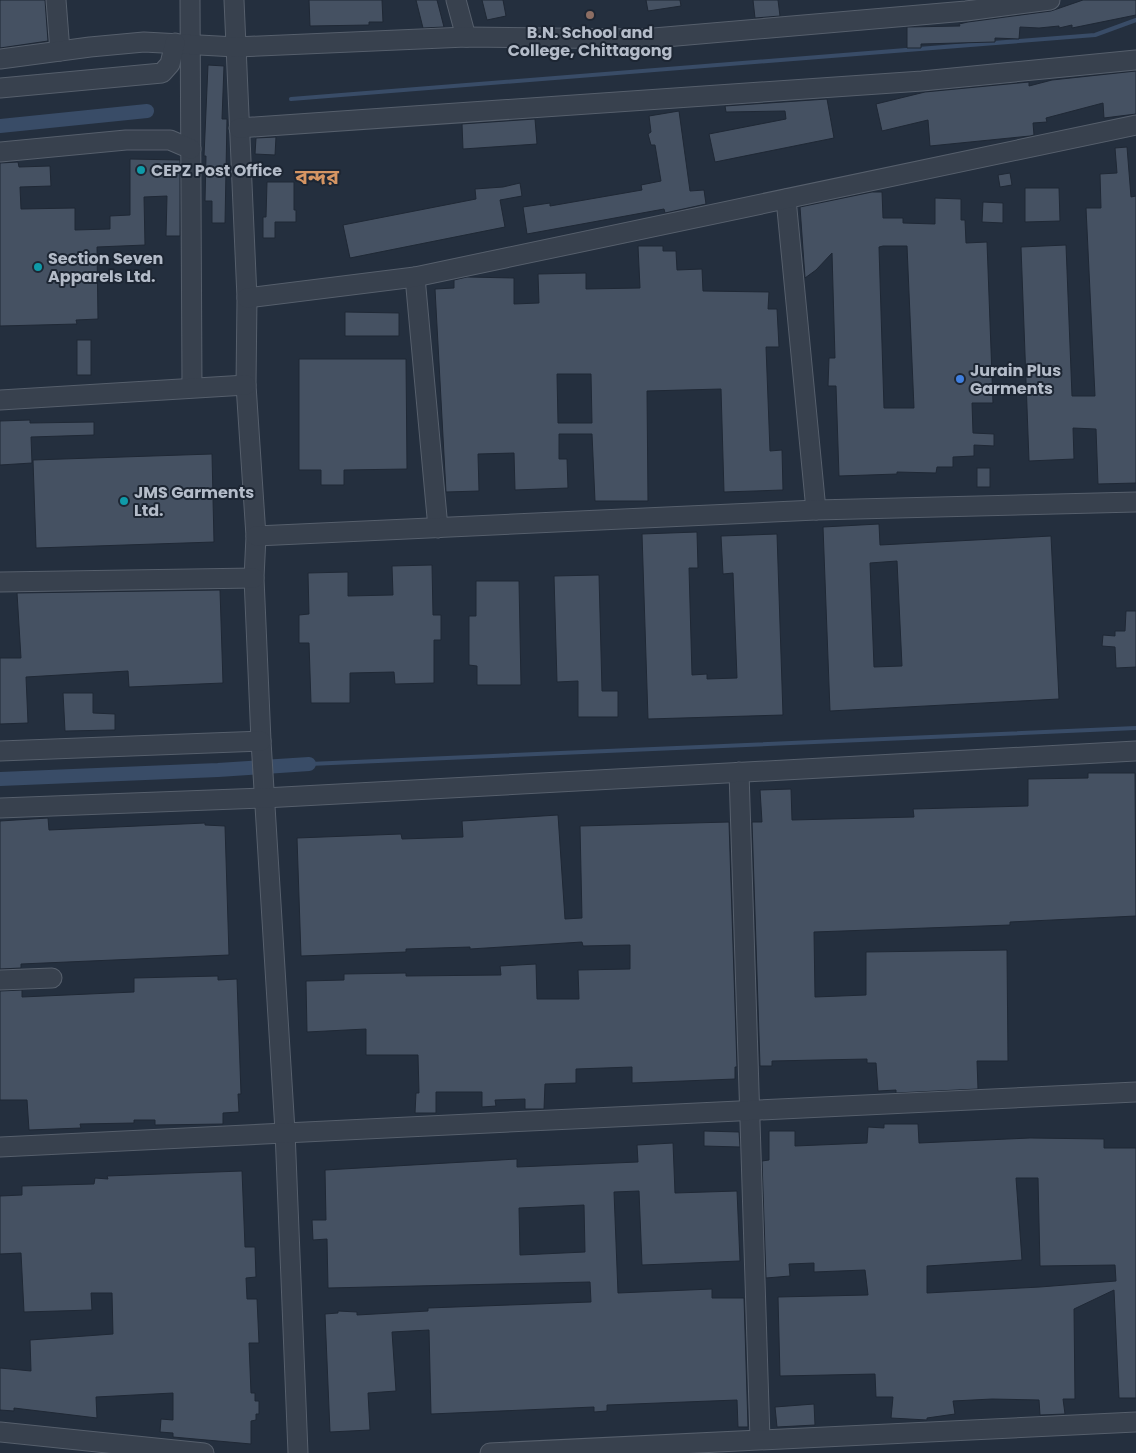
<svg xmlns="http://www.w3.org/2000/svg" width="1136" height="1453" viewBox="0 0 1136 1453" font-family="Poppins,'Noto Sans Bengali',sans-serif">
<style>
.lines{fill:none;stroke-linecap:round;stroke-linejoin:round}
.stream{stroke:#394c67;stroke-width:4}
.canal{stroke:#394c67;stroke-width:14}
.building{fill:#455162;stroke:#1f2835;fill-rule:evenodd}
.minor-casing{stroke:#565f6c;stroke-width:21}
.minor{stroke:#38414e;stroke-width:19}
.education-dot{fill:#8d6e63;stroke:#1d2633;stroke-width:2}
.culture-dot{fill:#0f9aa8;stroke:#1d2633;stroke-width:2}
.shop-dot{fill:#3f7fe0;stroke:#1d2633;stroke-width:2}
.labels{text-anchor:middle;stroke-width:4;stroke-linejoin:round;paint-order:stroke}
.poi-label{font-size:16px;font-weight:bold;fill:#b4bcc9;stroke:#1d2633;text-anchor:start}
.district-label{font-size:21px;font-weight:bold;fill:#d59563;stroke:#1d2633}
</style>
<rect width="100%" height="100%" fill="#242f3e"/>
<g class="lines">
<!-- stream -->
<g class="stream">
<polyline points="291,99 1095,35 1136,20"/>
<polyline points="309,764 1136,728"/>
</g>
<!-- canal -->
<g class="canal">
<polyline points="0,126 147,111"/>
<polyline points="0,779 218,770 309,764"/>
</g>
</g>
<!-- building -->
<g class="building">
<polygon points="0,0 45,0 48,41 0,48"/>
<polygon points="309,0 382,0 383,22 369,22 369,25 310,26"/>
<polygon points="416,0 437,0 444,27 423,28"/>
<polygon points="482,0 503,0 506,16 487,20"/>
<polygon points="646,0 680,0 681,6 648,11"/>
<polygon points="753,0 778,0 780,16 755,18"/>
<polygon points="1083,0 1136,0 1136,15 1072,28 1072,25 1059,28 1059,26 1039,28 1020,27 1019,39 995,38 995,42 921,44 921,48 907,48 907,27 960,26 959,24 968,22 1051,11"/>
<polygon points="208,65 224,66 222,119 227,119 225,223 212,223 212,201 205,201 206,156 204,156"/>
<polygon points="1136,71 1136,114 1104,118 1103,103 1046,118 1047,122 1033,123 1034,135 1030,136 930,146 928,120 882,131 876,104 925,92 1029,82 1029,86 1052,80"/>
<polygon points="827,99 834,138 715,162 709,134 786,119 785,111 726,112 725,106"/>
<polygon points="679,111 690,191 704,190 706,204 665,213 664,209 527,234 523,207 550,203 550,206 642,190 641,185 661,181 655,145 651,145 648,134 651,132 649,116"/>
<polygon points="535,119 537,144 463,149 462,124"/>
<polygon points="276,137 275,155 255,154 256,138"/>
<polygon points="1127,147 1131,197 1136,196 1136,483 1098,484 1096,429 1073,428 1074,459 1029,461 1021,247 1066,245 1072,396 1095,396 1086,208 1101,208 1100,174 1117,173 1115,148"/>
<polygon points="130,159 180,160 180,236 166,236 167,196 144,197 145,245 97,247 98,319 76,320 77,324 0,326 0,163 18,162 19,167 50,166 51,186 20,187 21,209 75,208 75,230 110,229 110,216 130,215"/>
<polygon points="1010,173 1012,185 1000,187 998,175"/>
<polygon points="267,182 294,182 294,210 296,210 296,222 275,222 275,238 263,238 263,217 266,217"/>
<polygon points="520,183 522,196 500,200 505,227 350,258 343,225 476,199 475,189 503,187"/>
<polygon points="1025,188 1059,188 1060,221 1025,222"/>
<path d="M872,192H882L883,218H903V223L935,224V198L961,199V220H965L966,243L987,242L993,403H972L973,433L994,434V446L974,445V456L953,457V467H937L936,473L897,472V474L839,476L836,386H828L829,358H835L832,253L816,270L805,278L800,207ZM883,246H907L914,408H884L879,247Z"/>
<polygon points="983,202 1003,203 1003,223 982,222"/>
<path d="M638,246H663V251H676L677,270L702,269L703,291L769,292L768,309H777L779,347H766L770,451L782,450L783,490L724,492L721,389L647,391L648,501H595L592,434H559V459H567L568,488L515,490L514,453L478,454L479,491L446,492L435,289L454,288V280L467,277L514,278V304L539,303L538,274L586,273V289L640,288ZM557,374H591L592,423H558Z"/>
<polygon points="345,312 399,313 399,336 345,336"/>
<rect x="77" y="340" width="14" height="35"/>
<polygon points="299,359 406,359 407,469 344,470 344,485 321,485 321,470 299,470"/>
<polygon points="30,420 30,423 94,422 94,435 31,437 32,463 0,465 0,421"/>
<polygon points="212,454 214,542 36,548 33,460"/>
<rect x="977" y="468" width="13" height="19"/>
<path d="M879,524L880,545L1051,536L1059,699L830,711L823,527ZM897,561L902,666L874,667L870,563Z"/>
<polygon points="697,532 698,568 689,568 692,675 707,674 707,679 737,678 733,573 723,574 721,536 777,534 783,715 648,719 642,534"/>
<polygon points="432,565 433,615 441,615 441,640 434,640 434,683 395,684 394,672 350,673 350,703 311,703 309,643 299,643 299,615 309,614 308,573 348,572 348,596 393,595 392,566"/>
<polygon points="599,575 602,691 618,691 618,717 578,717 578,681 557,682 554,576"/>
<polygon points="476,581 519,581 521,685 477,685 477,666 469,665 469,616 476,616"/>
<polygon points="220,590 223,683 129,687 128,671 26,677 28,723 0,724 0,658 21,658 17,593"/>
<polygon points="1126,611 1136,611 1136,667 1116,668 1115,647 1102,646 1103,635 1115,636 1115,631 1125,631"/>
<polygon points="63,693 93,693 93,713 115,714 115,730 65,731"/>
<polygon points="1088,773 1135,773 1136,916 1010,922 1010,925 814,932 815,997 866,995 866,952 1007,950 1008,1061 977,1061 978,1089 896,1093 896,1090 878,1091 876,1063 867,1063 867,1059 772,1061 772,1066 760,1066 752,822 762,822 760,790 791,789 792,820 914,817 913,809 1028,806 1028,779 1088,778"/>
<polygon points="558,815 565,919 582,918 580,826 729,822 737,1067 735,1067 735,1079 632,1083 632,1067 576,1069 576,1083 545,1084 544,1109 525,1109 525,1099 495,1100 496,1106 482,1107 482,1092 436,1092 436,1113 415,1113 416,1093 419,1093 418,1055 366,1055 366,1029 307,1032 306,981 344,980 344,974 406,973 406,976 501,975 500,966 536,964 537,999 579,999 578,970 630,969 630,945 583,946 582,942 470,949 470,947 406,949 406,952 301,956 297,838 401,834 402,839 463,837 462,821"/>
<polygon points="48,818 49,830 205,823 205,825 225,826 229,955 21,964 21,968 0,969 0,821"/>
<polygon points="218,976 218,980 237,979 241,1094 238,1094 239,1112 223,1113 223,1124 155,1125 155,1120 134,1120 134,1123 80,1124 81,1128 29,1130 27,1100 0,1100 0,991 22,990 22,997 134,992 134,978"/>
<path d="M884,1124H918L919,1143L1030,1138L1104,1139V1148H1136V1398H1119L1114,1290L1074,1309L1075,1399H1063L1065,1414L1040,1415L1039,1400L992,1399L953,1401L955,1414L927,1418V1420L891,1418L893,1397H876L875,1374L780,1376L778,1297L868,1295L865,1270L814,1272V1263L789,1264L790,1276L766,1278L762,1161L769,1160V1131H795V1146L867,1143L868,1127L884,1128ZM1016,1178H1038L1040,1266L1115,1265L1116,1281L1040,1287L927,1293V1266L1022,1260Z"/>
<polygon points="704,1131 739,1132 740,1147 704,1146"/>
<path d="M673,1143L675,1193L737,1191L740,1261L642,1265L639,1191L614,1192L618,1293L712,1289V1298H744L748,1427H738L737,1400L607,1405V1411L594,1412V1407L431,1414L429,1330L392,1332L396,1391L368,1393L370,1430L330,1432L325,1314L338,1313V1311L357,1312V1315L428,1311V1308L591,1302L590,1282L328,1288L327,1239L313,1240L312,1220H326L325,1170L517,1159V1167L638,1162L637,1145ZM584,1205L585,1252L520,1255L519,1208Z"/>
<polygon points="242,1171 245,1247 255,1247 256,1277 246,1278 247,1299 257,1299 259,1343 249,1343 251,1393 255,1393 255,1401 259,1401 259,1414 256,1414 256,1420 251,1421 251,1444 173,1437 173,1433 160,1432 161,1419 173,1420 173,1393 96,1397 97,1418 14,1408 14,1411 0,1410 0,1368 31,1371 30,1340 113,1334 112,1293 91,1293 92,1310 24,1312 21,1253 0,1254 0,1196 22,1195 22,1186 94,1184 95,1178 108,1179 107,1176"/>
<polygon points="814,1404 815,1425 777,1427 775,1407"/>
</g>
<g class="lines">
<defs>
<g id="minor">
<polyline points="56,0 60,51"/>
<polyline points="190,0 192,387"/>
<polyline points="234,0 247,298 246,385 256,536 254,578 261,741 285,1131 298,1453"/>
<polyline points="456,0 466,37"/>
<polyline points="0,59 90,47 144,42 236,47 466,37 642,39 966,11 1050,0"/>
<polyline points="0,88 162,73 170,64 175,43"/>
<polyline points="239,128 922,81 1136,60"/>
<polyline points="0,152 126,140 170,140 191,149"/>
<polyline points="786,199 816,510"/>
<polyline points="415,277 438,528"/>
<polyline points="247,298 415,277 1136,125"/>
<polyline points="0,400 246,385"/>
<polyline points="256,536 816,510 1136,502"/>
<polyline points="0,582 254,578"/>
<polyline points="0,751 261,741"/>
<polyline points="739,772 760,1439"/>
<polyline points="0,808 264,798 1136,751"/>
<polyline points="0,980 52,978"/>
<path d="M0,1147C379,1126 757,1112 1136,1092"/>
<polyline points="0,1432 204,1453"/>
<polyline points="490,1453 1136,1422"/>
</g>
</defs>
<!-- minor casing -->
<use href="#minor" class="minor-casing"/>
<!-- minor -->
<use href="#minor" class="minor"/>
</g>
<!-- markers -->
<circle class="education-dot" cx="590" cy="15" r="5"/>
<g class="culture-dot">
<circle cx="141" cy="170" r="5"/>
<circle cx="38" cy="267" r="5"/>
<circle cx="124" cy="501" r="5"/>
</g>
<circle class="shop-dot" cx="960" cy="379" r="5"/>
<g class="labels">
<!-- poi labels -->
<g class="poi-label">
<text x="590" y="38" text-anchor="middle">B.N. School and<tspan x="590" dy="18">College, Chittagong</tspan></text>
<text x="151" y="176">CEPZ Post Office</text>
<text x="48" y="264">Section Seven<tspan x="48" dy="18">Apparels Ltd.</tspan></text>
<text x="970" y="376">Jurain Plus<tspan x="970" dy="18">Garments</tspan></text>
<text x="134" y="498">JMS Garments<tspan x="134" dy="18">Ltd.</tspan></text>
</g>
<!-- district labels -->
<g class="district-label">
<text x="317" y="184">বন্দর</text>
</g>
</g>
</svg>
